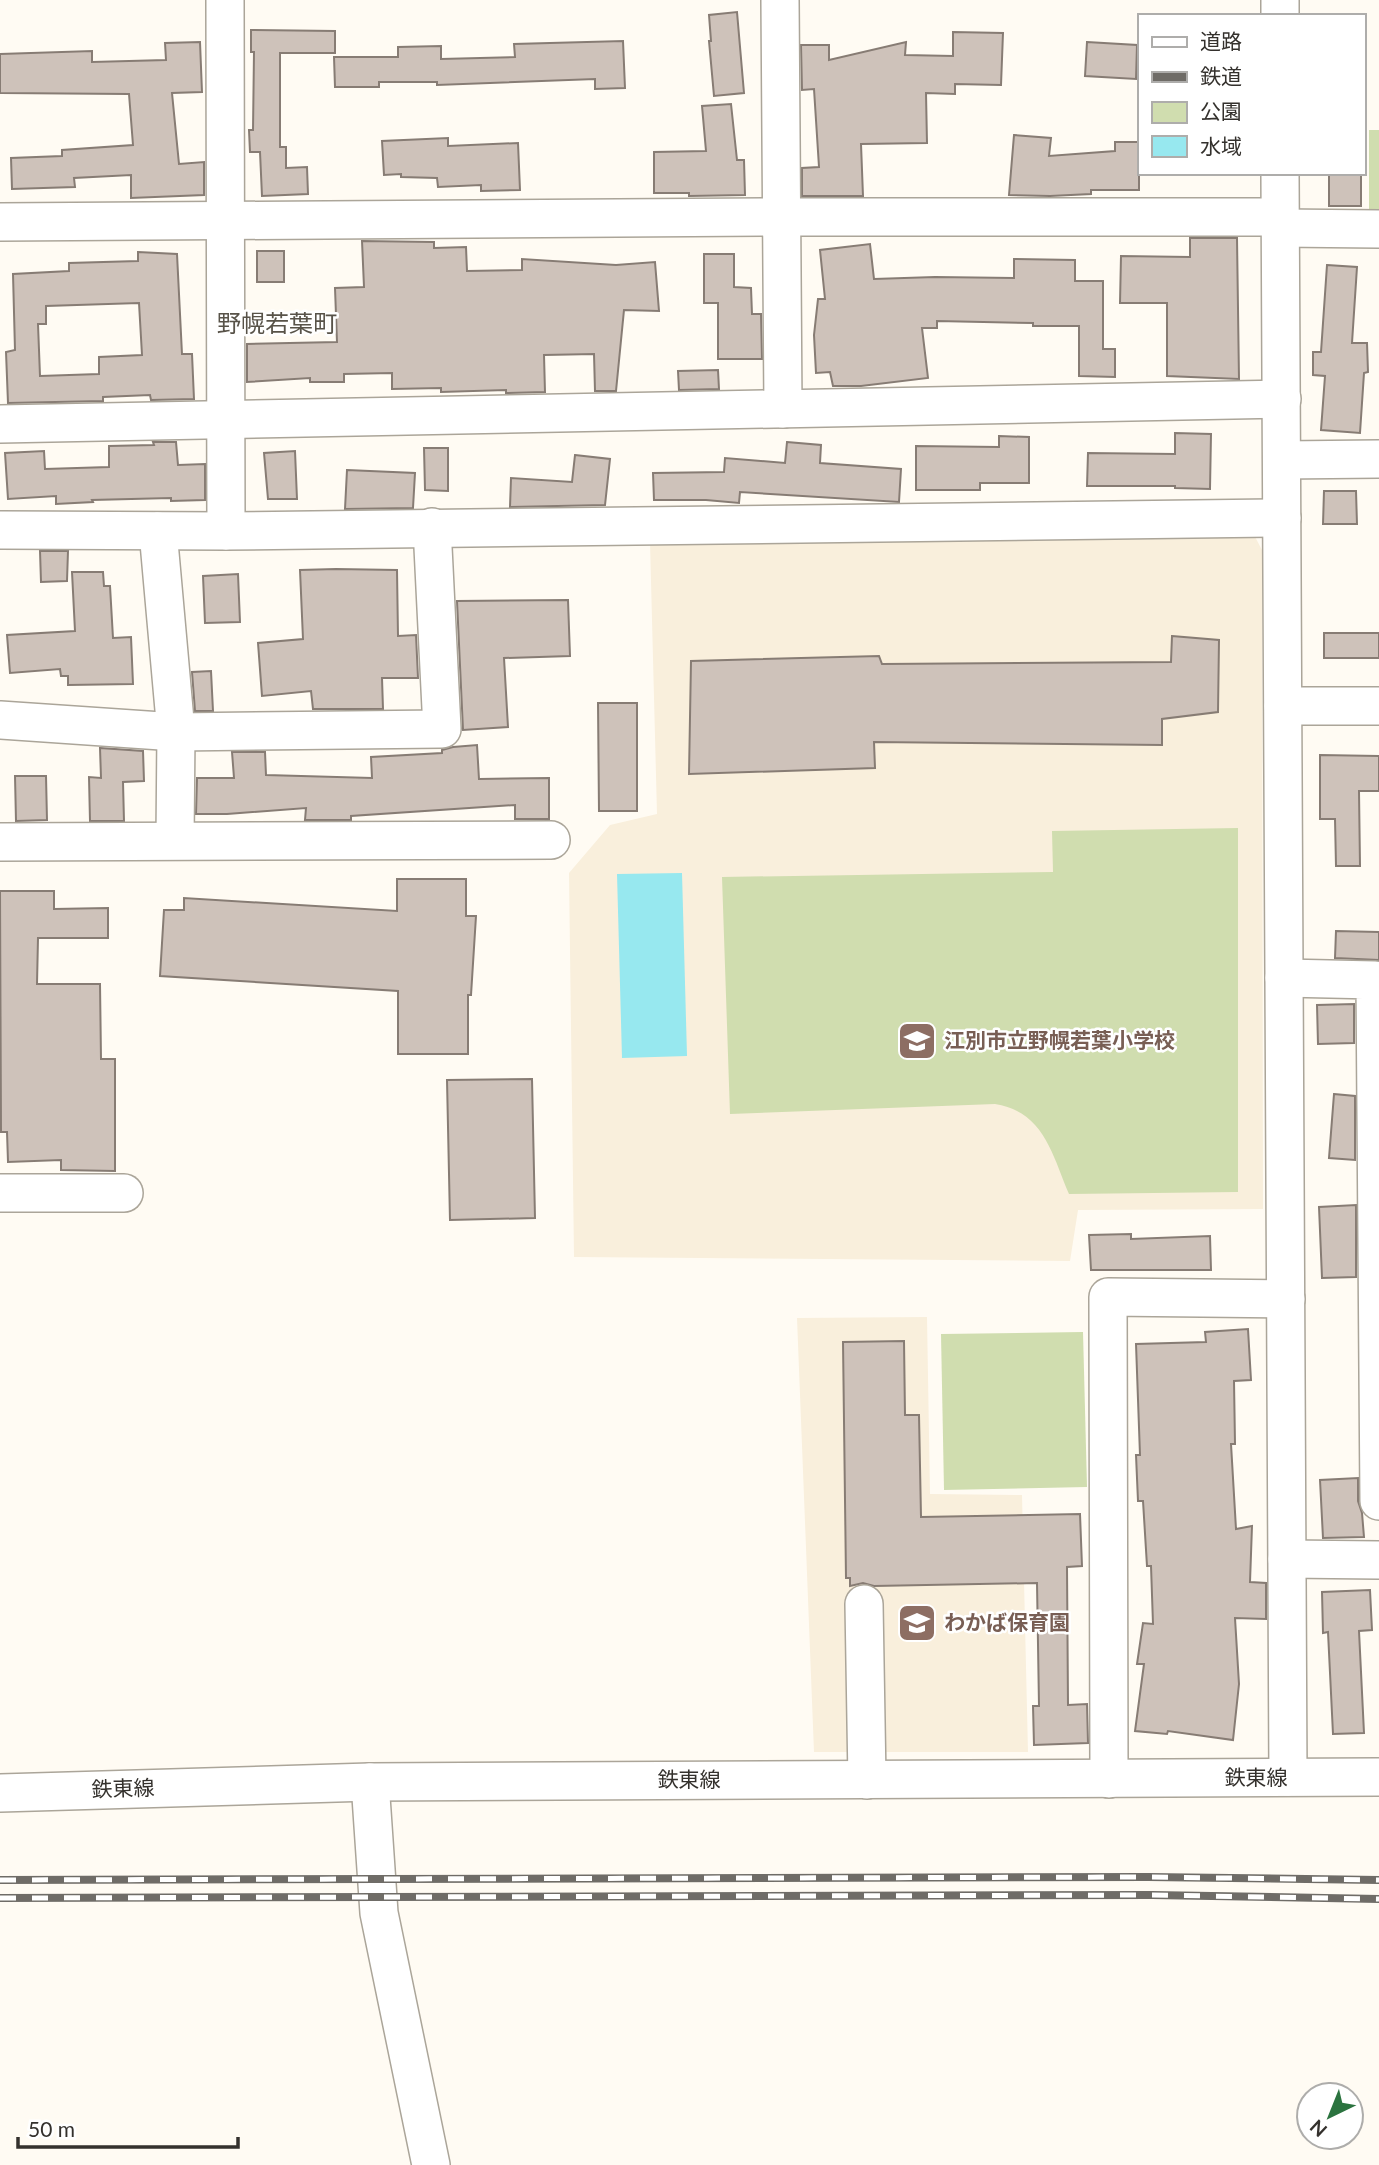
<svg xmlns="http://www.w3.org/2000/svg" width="1379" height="2165" viewBox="0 0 1379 2165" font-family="Lato,'Noto Sans JP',sans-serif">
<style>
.built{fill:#f9efdc}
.green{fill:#d0ddaf}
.water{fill:#97e8ef}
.building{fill:#cec2ba;stroke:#877c74;stroke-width:2;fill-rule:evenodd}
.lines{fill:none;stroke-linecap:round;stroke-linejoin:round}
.minor-casing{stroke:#aba599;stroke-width:40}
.minor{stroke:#fff;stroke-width:37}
.rail-casing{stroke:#6f6c67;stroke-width:8}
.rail{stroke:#fff;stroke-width:5;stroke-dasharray:16;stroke-linecap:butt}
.labels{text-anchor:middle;stroke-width:5;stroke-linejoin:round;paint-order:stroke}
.education-label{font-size:21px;font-weight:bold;fill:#785e54;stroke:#fff;text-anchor:start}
.street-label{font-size:21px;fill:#34312d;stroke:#fff}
.quarter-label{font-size:24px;fill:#585349;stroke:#fff}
</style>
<rect width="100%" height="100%" fill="#fffbf3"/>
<!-- built -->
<g class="built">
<polygon points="1252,531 1262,550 1263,1209 1078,1210 1070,1261 574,1257 569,873 610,825 657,814 650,542"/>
<polygon points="927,1317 930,1494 1022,1495 1028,1752 814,1752 797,1318"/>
</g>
<!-- green -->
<g class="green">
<rect x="1369" y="130" width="10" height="85"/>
<path d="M1238,828V1192L1069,1194C1052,1154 1044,1112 995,1104L730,1114L722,877L1053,872L1052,831Z"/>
<polygon points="1083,1332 1087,1487 944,1490 941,1334"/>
</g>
<!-- water -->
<polygon class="water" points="682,873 687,1056 622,1058 617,874"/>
<!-- building -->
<g class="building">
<polygon points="737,12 744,93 714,96 709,41 711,41 709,15"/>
<polygon points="251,30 335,31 335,53 280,53 280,147 286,147 286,168 307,167 308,194 262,196 260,152 250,152 249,130 253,130 254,52 251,52"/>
<polygon points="953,32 1003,33 1001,85 955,84 955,94 926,93 927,143 861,144 863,196 802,196 802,168 819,167 814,89 802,90 801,45 829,45 829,60 906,42 905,55 953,56"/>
<polygon points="623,41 625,88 595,89 595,79 437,85 437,82 379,82 379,87 335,87 334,57 398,57 398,47 441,46 441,59 515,57 514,44"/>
<polygon points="200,42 202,92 172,93 179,164 204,162 204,195 131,198 131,175 74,178 75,187 12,189 11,158 62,156 62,150 133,145 129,94 0,93 0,54 92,51 92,62 166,60 165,43"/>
<polygon points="1087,42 1137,45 1136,79 1085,76"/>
<polygon points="731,104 737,160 744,160 745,195 689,196 689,193 654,193 654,152 706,151 702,106"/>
<polygon points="1014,135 1051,138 1049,156 1115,151 1115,142 1139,142 1139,190 1091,190 1091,194 1050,196 1009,195"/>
<polygon points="448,138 448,146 518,143 520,190 481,191 481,185 438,187 437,178 401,177 401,174 384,175 382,141"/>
<rect x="1329" y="173" width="32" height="33"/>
<polygon points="1190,238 1237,238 1239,379 1167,376 1167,303 1120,303 1121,256 1190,257"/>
<polygon points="362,241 434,242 434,248 466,247 467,271 522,270 522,259 616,265 655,262 659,311 624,310 616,391 595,391 594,354 544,355 545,392 506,393 506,390 441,392 441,388 392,389 392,373 344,374 344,382 310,382 310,378 247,382 247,344 337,342 335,288 364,287"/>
<polygon points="870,244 874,279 935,277 1014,278 1014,259 1075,260 1075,281 1103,281 1103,349 1115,349 1115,377 1079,376 1079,326 1033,326 1033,323 937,321 937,328 922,328 928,378 861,386 833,386 830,372 816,373 814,335 818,299 825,299 820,250"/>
<rect x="257" y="251" width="27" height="31"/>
<path d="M138,252L177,254L182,354H192L194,399L151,400L150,395L103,397V401L8,403L6,352L15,350L13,274L69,271V263L138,261ZM139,303L142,355L99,357V374L40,376L38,324H46V306Z"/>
<polygon points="704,254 734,254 734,287 751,288 752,314 761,314 762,359 718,359 718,303 704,303"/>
<polygon points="1327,265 1357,267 1352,343 1367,343 1368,372 1364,373 1360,433 1321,430 1325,376 1313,375 1313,352 1321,352"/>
<polygon points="718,370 719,389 679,390 678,371"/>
<polygon points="1175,433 1211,434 1210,489 1175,488 1175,486 1087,486 1088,453 1175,454"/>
<polygon points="999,436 1029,437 1029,483 980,483 980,490 916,490 916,446 999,447"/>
<polygon points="153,442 176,442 178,465 205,464 205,500 171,501 171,498 92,500 93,502 56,504 56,496 8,499 5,453 44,451 45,469 109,467 109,446 154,445"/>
<polygon points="787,442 821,445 820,463 901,469 899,502 740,492 739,503 706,500 654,500 653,473 724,472 725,458 785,463"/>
<polygon points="424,448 448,448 448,491 425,490"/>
<polygon points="295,451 297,499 268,499 264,453"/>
<polygon points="575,455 610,459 605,505 510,507 511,478 572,482"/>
<polygon points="347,470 415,473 413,508 345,509"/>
<polygon points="1324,491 1356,491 1357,524 1323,524"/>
<polygon points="40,551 68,551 67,581 41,582"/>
<polygon points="336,569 397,570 398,636 416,635 418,678 382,678 383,709 313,709 311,691 262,696 258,643 303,639 300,570"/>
<polygon points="72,572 103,572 104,586 110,586 113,638 131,637 133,684 68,685 68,676 61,676 60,669 10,673 7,635 75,631"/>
<polygon points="238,574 240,622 205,623 203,576"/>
<polygon points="568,600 570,656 504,658 508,727 463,730 457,601"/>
<rect x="1324" y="633" width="55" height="25"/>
<polygon points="1172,636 1219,640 1218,712 1162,719 1162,745 874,742 875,768 689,774 691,661 879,656 882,664 1171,662"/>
<polygon points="211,671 213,711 195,711 192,672"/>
<polygon points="598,703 637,703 637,811 599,811"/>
<polygon points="477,745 479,779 549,778 549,819 515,819 515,805 351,816 351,820 305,820 306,808 227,814 196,814 197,778 234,778 232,752 265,752 266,775 372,778 371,757 442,753 442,750 453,747"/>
<polygon points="100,748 143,751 144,781 123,782 124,821 90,821 89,777 101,778"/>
<polygon points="1320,755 1379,756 1379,791 1359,791 1360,866 1336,866 1335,819 1320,819"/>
<polygon points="15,776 46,776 47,820 16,821"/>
<polygon points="397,879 466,879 466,916 476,916 471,995 468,995 468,1054 398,1054 398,991 160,976 164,910 184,910 184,898 397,911"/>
<polygon points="0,891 54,891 54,909 108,908 108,938 38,938 37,984 100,984 101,1059 115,1059 115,1171 61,1170 61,1160 8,1162 7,1132 1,1132"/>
<polygon points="1336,931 1379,932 1379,960 1335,958"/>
<polygon points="1354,1004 1354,1043 1318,1044 1317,1005"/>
<polygon points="532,1079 535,1218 450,1220 447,1080"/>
<polygon points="1334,1094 1355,1096 1355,1160 1329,1158"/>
<polygon points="1356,1205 1356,1277 1322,1278 1319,1207"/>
<polygon points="1131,1234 1131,1239 1210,1236 1211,1270 1091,1270 1089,1235"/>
<polygon points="1248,1329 1251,1380 1234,1381 1235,1444 1231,1444 1236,1529 1252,1526 1250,1582 1266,1583 1266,1619 1235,1618 1239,1684 1233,1740 1168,1731 1167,1734 1135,1731 1144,1664 1137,1664 1143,1623 1153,1624 1151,1566 1147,1566 1143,1501 1138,1501 1136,1455 1140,1455 1136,1344 1206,1342 1205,1332"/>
<polygon points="904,1341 905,1415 919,1415 921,1517 1080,1514 1082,1566 1067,1567 1068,1705 1087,1704 1088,1743 1034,1745 1033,1706 1039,1706 1037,1583 874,1586 863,1583 850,1586 850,1578 846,1578 843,1342"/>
<polygon points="1358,1478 1358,1501 1362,1513 1364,1537 1323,1538 1320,1480"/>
<polygon points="1370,1590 1372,1630 1359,1631 1364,1733 1333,1734 1328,1632 1323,1633 1322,1592"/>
</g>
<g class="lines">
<defs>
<g id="minor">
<polyline points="225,0 226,531"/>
<polyline points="780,0 783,409"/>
<polyline points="1280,0 1280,16"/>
<polyline points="1280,173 1288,1777"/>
<polyline points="0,222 782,217 1280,217"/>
<polyline points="1280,228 1379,229"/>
<polyline points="0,424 1282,399"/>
<polyline points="1282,460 1379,459"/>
<polyline points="0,530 226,531 1282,518"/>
<polyline points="158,531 176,732 175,840"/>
<polyline points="1283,706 1379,706"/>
<polyline points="0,720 176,732 442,729 432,527"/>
<polyline points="0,842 551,840"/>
<polyline points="1284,978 1375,980 1379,1501"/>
<polyline points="0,1193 124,1193"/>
<polyline points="1287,1559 1379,1560"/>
<polyline points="864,1604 867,1780"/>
<polyline points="1109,1779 1108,1297 1286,1299"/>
<polyline points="370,1782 379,1913 431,2165"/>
<polyline points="0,1793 370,1782 1379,1777"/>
</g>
</defs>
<!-- minor casing -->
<use href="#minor" class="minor-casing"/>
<!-- minor -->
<use href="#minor" class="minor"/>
<defs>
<g id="rail">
<polyline points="0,1880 1148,1877 1379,1880"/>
<polyline points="0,1898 1152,1895 1379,1899"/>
</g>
</defs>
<!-- rail casing -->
<use href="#rail" class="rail-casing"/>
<!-- rail -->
<use href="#rail" class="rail"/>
</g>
<!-- icons -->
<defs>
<symbol id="school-square" viewBox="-11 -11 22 22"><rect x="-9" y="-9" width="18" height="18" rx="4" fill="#8d6e63" stroke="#fff"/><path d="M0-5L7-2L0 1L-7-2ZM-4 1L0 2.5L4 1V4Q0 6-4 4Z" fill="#fff"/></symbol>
</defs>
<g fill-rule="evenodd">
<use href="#school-square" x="895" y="1019" width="44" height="44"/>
<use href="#school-square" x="895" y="1601" width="44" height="44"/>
</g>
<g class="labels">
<!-- education labels -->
<g class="education-label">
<text x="944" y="1048">江別市立野幌若葉小学校</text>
<text x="944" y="1630">わかば保育園</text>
</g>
<!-- street labels -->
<g class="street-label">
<text x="1256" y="1785">鉄東線</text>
<text x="689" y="1787">鉄東線</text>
<text transform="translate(123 1789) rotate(-2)" y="7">鉄東線</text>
</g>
<!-- quarter labels -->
<g class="quarter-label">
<text x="277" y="332">野幌若葉町</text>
</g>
</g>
<!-- legend -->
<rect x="1138" y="14" width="228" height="161" fill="#ffffff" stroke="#aeadab" stroke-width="2"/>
<rect x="1152" y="37" width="35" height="10" fill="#ffffff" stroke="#aeadab" stroke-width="2"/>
<text x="1200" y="49" font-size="21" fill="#34312d">道路</text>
<rect x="1152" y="72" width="35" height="10" fill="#6f6c67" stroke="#aeadab" stroke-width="2"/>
<text x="1200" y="84" font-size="21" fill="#34312d">鉄道</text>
<rect x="1152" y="102" width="35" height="21" fill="#d0ddaf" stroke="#aeadab" stroke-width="2"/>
<text x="1200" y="119" font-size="21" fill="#34312d">公園</text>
<rect x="1152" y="136" width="35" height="21" fill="#97e8ef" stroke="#aeadab" stroke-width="2"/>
<text x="1200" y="154" font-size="21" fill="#34312d">水域</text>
<!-- north arrow -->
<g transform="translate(1330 2116) rotate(223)"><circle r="33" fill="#ffffff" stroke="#aeadab" stroke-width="2"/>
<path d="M0-5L12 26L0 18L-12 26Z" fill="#2b733f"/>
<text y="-10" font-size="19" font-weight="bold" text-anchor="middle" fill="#34312d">N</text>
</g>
<!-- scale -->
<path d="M18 2137v10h220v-10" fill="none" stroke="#34312d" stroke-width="3.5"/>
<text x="28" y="2137" font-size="21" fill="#34312d" stroke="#ffffff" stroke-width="5" paint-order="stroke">50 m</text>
</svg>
